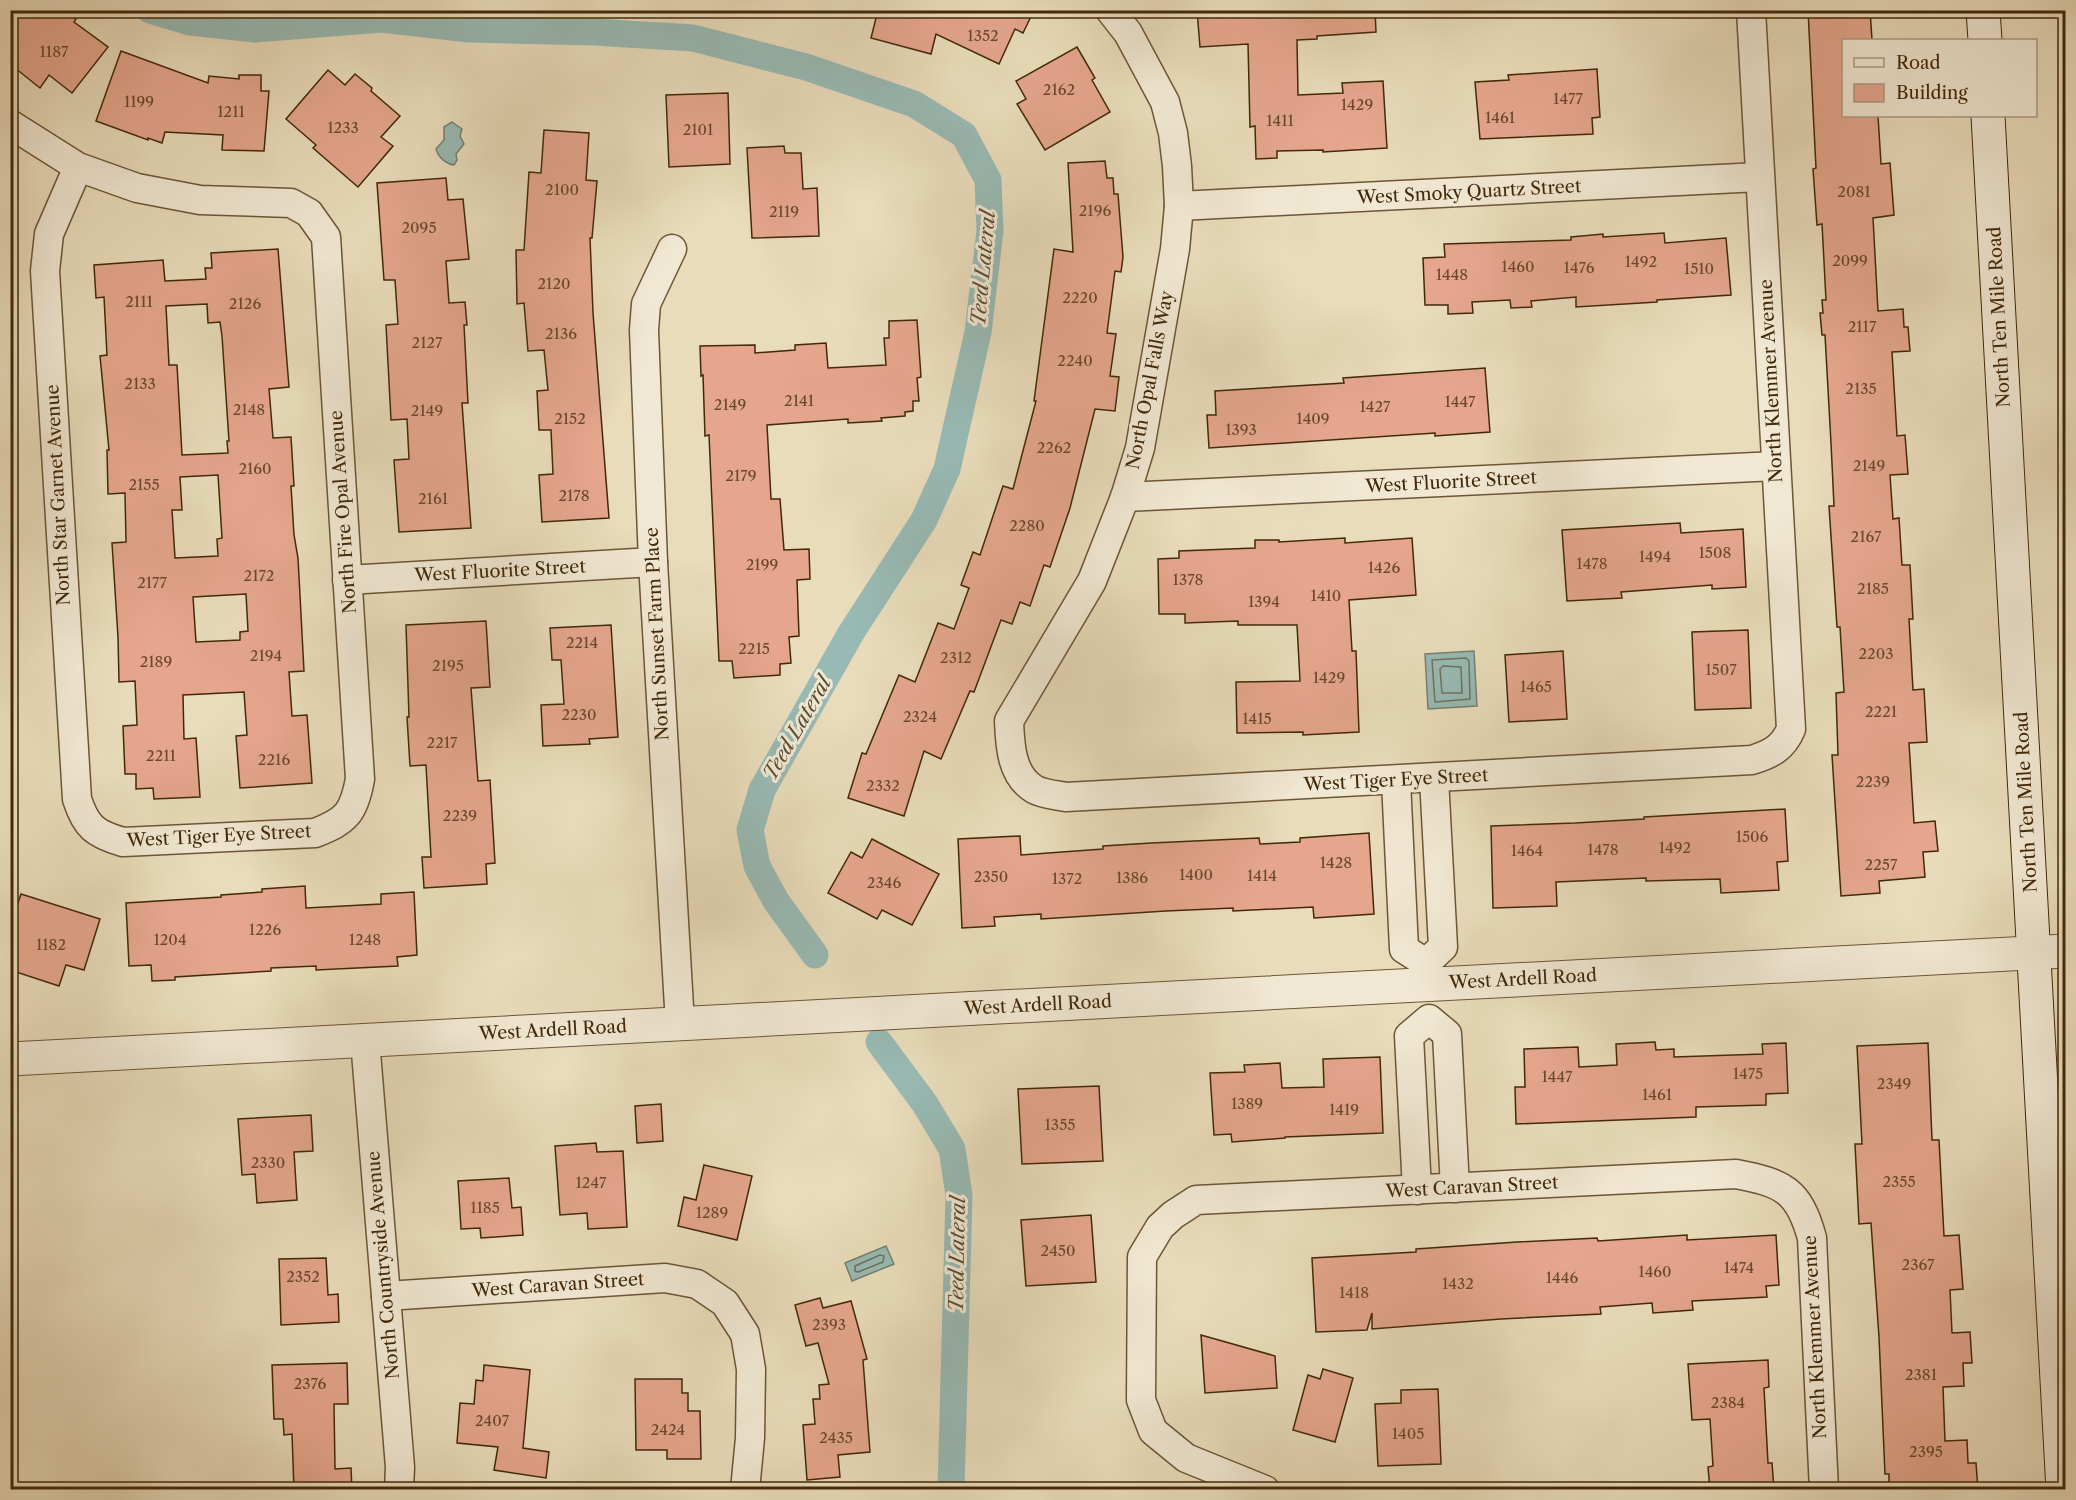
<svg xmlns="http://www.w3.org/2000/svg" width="2076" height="1500" viewBox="0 0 2076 1500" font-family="'Libre Caslon Text',serif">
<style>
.water{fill:#98bab4;stroke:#768070;stroke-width:1.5}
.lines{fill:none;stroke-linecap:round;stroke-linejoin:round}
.shore{stroke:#6d725e;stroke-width:1.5}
.canal{stroke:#98bab4;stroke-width:27}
.building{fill:#e5a68d;stroke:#422909;stroke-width:1.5;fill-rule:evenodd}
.minor-casing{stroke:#6c5636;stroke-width:31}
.tertiary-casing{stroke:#6c5636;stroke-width:35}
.secondary-casing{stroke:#422909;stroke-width:35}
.minor{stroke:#f1e8d3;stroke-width:28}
.tertiary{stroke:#f1e8d3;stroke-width:33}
.secondary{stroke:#f1e8d3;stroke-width:33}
.labels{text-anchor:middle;stroke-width:6;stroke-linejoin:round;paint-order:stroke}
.number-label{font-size:15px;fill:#6b482a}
.street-label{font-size:18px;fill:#422909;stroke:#f1e8d3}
.water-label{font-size:20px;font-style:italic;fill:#584d34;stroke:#f1e8d3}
</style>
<rect width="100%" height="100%" fill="#e9dcbb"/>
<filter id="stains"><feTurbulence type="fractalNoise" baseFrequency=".00333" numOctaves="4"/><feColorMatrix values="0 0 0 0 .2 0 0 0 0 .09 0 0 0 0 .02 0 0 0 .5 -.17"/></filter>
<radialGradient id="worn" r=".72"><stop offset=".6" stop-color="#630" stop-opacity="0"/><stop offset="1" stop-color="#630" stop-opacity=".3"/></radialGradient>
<!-- water -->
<g class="water">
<path d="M452,122L462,129L460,136L464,144L456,154L457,160L454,165C446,164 438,157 436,149L444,140V127Z"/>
<polygon points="1474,651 1477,706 1428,709 1425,654"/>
<polygon points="886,1246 894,1264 852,1281 845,1263"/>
</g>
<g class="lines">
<!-- shore -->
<g class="shore">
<polygon points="1466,658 1469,661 1470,699 1435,702 1432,660"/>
<polygon points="1443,666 1461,667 1462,693 1442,693 1440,669"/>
<polygon points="880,1255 884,1256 883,1262 858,1272 855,1271 855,1266"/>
</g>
<!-- canal -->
<g class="canal">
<polyline points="150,10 190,22 255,29 382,19 469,29 594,32 693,38 806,67 914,104 964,135 988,180 990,231 978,332 947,469 924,520 851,633 762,790 750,830 757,866 776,901 815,955"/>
<polyline points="879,1042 925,1104 952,1149 959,1195 951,1490"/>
</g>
</g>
<!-- building -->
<g class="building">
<polygon points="10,10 65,10 76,19 74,22 108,47 72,93 49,75 40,88 10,64"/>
<polygon points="878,10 1034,10 1023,33 1015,29 999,64 936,34 931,54 871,38"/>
<polygon points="1197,10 1375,10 1376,32 1317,36 1317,39 1297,40 1298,95 1343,93 1342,83 1383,81 1387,148 1323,152 1323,150 1277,151 1277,158 1256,159 1255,126 1250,127 1248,44 1200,47"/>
<polygon points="1808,10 1870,10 1872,40 1844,40 1844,116 1878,116 1881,164 1890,163 1894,215 1873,218 1878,311 1903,309 1904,327 1908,327 1910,351 1892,352 1897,436 1905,435 1908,474 1890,475 1893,519 1899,518 1902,565 1910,565 1913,619 1909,619 1913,690 1924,689 1927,742 1909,743 1914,823 1935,821 1938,851 1923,852 1925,877 1879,881 1880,893 1841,896 1832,755 1838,755 1836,693 1844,692 1840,627 1837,627 1829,506 1834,506 1831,443 1825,335 1822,335 1820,313 1823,313 1822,300 1826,300 1822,224 1817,225 1813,169 1816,168"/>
<polygon points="1077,47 1095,78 1092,80 1110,112 1045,150 1017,104 1026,99 1016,81"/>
<polygon points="121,51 208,83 209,76 239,79 239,75 261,75 261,91 269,91 264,151 222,150 223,135 165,132 162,143 148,138 148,140 96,121"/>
<polygon points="1597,69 1600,117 1592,118 1593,134 1480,139 1475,82 1509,80 1508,75"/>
<polygon points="328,70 345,85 355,74 372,88 371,91 400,116 381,137 393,146 358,187 313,148 316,145 286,119"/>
<polygon points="728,93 730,164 669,167 666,95"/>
<polygon points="544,130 589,133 586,180 597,181 592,238 590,238 593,313 609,518 542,522 539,475 553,474 551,430 539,430 537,391 548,390 544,350 528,351 524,303 517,304 516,250 524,250 529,172 541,173"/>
<polygon points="784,146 785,153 801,153 803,189 817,188 819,236 752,238 747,148"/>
<polygon points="1105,161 1107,178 1113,178 1114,194 1118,194 1123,257 1121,272 1115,271 1107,333 1116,334 1110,376 1119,377 1115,411 1095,409 1070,508 1050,567 1044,565 1030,606 1020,602 1012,624 1001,620 974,692 970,691 941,759 924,751 904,816 848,798 862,753 866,754 899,675 915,682 938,623 954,629 969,588 961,585 973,552 980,555 1003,486 1013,489 1036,401 1034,401 1054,249 1073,252 1068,163"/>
<polygon points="446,178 448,200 463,199 469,259 446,261 449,303 465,302 467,325 464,325 468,403 462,403 471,528 399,532 394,460 409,459 407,419 391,420 386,325 398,324 395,280 384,280 377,183"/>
<polygon points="1664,233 1665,243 1726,238 1731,295 1657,300 1657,302 1576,307 1576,297 1531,301 1532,307 1511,308 1510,300 1472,302 1473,313 1448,314 1448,305 1425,305 1423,258 1445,257 1444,244 1571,240 1571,237 1603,234 1603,237"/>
<path d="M278,249L289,387L269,389L273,438L291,437L294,486H291L294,535L298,558L304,671L289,672L292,716L307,715L312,783L240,788L236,736L247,735L244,692L183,695L184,739L196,738L200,797L154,799L153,788L136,789V774H125L123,726L137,725L135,681L119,682L118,637L112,543L126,542L125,493L108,494L107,450H109L100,356L107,355L104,297L96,298L94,265L163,260L165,281L206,279L205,268H212L211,253ZM207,304L208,323L220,322L222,336L229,441H227L228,453L182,455L177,365H169L166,306ZM218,475L222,538L217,539L218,556L175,558L172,510H182L180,477ZM246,594L248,631L240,632V640L196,642L193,597Z"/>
<polygon points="917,320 921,377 917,378 919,401 913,401 913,411 905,412 905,416 881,418 882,421 848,423 848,419 767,425 771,499 780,499 784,550 809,549 810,579 797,580 799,636 789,637 791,663 780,664 780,675 734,678 732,661 719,661 709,435 705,436 703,375 701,376 700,346 755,345 755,353 795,350 795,345 826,343 828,368 886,365 884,338 889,338 889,321"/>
<polygon points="1485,368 1490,432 1435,436 1435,433 1209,448 1207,415 1216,415 1215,391 1344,383 1343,378"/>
<polygon points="1680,523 1681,533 1743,529 1746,587 1712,589 1712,585 1621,592 1622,598 1567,601 1562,530"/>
<polygon points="1345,538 1345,543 1412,538 1416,595 1349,600 1352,651 1356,651 1359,732 1303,735 1303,732 1237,733 1236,682 1300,681 1297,625 1238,625 1238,621 1185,623 1185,614 1159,614 1158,559 1179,558 1179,551 1255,548 1255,540 1279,540 1279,542"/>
<polygon points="486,621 490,687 471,688 478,781 490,780 495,863 486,864 487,884 424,888 422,857 431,857 426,765 410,766 407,717 409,717 406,625"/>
<polygon points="611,625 618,737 589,739 590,744 543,746 541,705 564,704 561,660 552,660 550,628"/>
<polygon points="1748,630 1751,708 1695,710 1692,632"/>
<polygon points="1563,651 1567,719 1509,722 1505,655"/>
<polygon points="1785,809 1788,861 1777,862 1779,890 1721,893 1720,879 1646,881 1646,878 1556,882 1557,906 1493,908 1491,826 1575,823 1644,819 1644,817"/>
<polygon points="1369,833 1374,914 1314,918 1313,907 1233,911 1233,908 1166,911 1041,919 1041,914 994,917 995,926 962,928 958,839 1020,836 1021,855 1103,849 1103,846 1151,843 1259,838 1260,844 1300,842 1300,838"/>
<polygon points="872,839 939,874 912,925 882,910 877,919 828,893 851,852 862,858"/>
<polygon points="305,886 306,908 381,904 381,894 414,892 417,955 397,957 398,966 316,970 316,966 271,968 271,971 175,977 175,980 152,981 151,965 129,966 126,903 221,897 221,895 262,892 262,889"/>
<polygon points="21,894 100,919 84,970 66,965 59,986 10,970 10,926"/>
<polygon points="1655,1042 1656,1050 1674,1049 1674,1057 1763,1054 1762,1044 1786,1043 1788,1093 1766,1094 1766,1105 1696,1107 1696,1117 1516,1124 1515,1087 1525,1087 1524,1049 1578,1047 1579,1067 1617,1065 1616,1044"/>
<polygon points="1928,1043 1932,1140 1939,1140 1944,1236 1959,1235 1963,1289 1950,1290 1952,1333 1970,1332 1972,1363 1963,1363 1964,1386 1943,1387 1945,1441 1967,1440 1968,1463 1976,1463 1978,1490 1889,1490 1889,1474 1885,1474 1879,1337 1871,1223 1859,1224 1855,1144 1862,1144 1857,1046"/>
<polygon points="1380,1057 1383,1133 1285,1137 1285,1138 1232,1142 1231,1134 1214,1135 1210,1073 1245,1072 1244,1065 1280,1063 1282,1088 1324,1087 1323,1059"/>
<polygon points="1099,1086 1103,1161 1022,1164 1018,1089"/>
<polygon points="661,1104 663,1141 637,1143 635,1106"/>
<polygon points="311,1115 313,1151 294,1152 297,1200 257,1203 255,1174 242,1175 238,1119"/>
<polygon points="596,1143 597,1152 623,1151 627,1227 588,1229 587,1213 560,1215 555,1146"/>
<polygon points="704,1165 752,1176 737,1240 678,1226 684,1197 696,1200"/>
<polygon points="509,1178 512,1208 521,1207 523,1235 481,1238 480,1228 461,1229 458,1181"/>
<polygon points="1091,1215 1096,1282 1026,1286 1021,1220"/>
<polygon points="1687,1235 1687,1240 1776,1235 1779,1285 1766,1286 1767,1297 1692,1301 1693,1310 1653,1313 1652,1303 1600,1307 1601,1314 1501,1319 1372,1329 1372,1313 1367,1330 1316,1332 1312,1258 1416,1252 1416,1249 1517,1242 1597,1238 1598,1241"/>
<polygon points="326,1258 328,1295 338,1294 339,1322 281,1325 279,1259"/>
<polygon points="820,1298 823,1308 851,1301 867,1359 863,1360 870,1452 838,1455 840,1477 807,1480 803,1425 815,1424 813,1399 820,1399 819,1385 829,1384 818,1343 806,1346 795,1305"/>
<polygon points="1201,1335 1275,1356 1277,1388 1205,1393"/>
<polygon points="1768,1360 1769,1387 1764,1388 1768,1463 1772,1463 1774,1490 1710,1490 1708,1467 1713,1466 1710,1419 1692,1420 1688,1364"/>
<polygon points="347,1363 348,1404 334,1404 335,1469 351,1468 352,1490 294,1490 292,1434 284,1435 283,1419 274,1419 272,1365"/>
<polygon points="484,1365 530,1370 523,1448 549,1452 546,1478 494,1470 498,1447 457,1443 460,1403 474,1404 476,1380 483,1381"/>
<polygon points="1323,1369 1353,1378 1335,1442 1293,1430 1308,1375 1320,1379"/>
<polygon points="635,1379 682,1379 682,1393 688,1393 688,1411 700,1411 701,1459 667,1459 667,1450 636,1450"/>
<polygon points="1438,1389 1441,1464 1378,1466 1375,1404 1401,1403 1401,1390"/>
</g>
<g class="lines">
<defs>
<g id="minor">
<path d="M1110,10L1128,33L1165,102L1173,133L1177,166L1179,206L1175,249L1140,448L1125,497L1092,581L1009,721C1010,745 1011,775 1034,789C1042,794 1056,795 1066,797L1752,760C1771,754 1783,748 1791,729L1751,10"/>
<path d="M10,124L78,167L137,188L200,200L291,203L309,213L326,237L360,779C354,813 346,821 315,833L123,842C95,834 86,827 77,799L45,271L49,234L78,167"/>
<polyline points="1179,206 1759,177"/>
<polyline points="672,249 646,304 644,330 653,562 680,1024"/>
<polyline points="1125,497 1776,466"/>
<polyline points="347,580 653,562"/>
<polyline points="1396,781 1404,949 1426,963 1443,947 1434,778"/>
<polyline points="365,1040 400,1467 399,1490"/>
<polyline points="1417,1190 1409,1036 1429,1019 1447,1034 1455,1188"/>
<polyline points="386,1296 665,1278 697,1284 725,1303 745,1334 751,1369 750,1438 745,1490"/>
<path d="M1265,1490L1186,1458L1153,1431L1141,1400L1142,1257L1160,1227L1173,1215L1196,1200L1736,1174C1783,1183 1799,1190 1812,1238L1824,1490"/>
</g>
<polyline id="tertiary" points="10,1059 2066,951"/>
<g id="secondary">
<polyline points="1983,10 1985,40"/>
<polyline points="1988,116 2063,1490"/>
</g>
</defs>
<!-- minor casing -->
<use href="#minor" class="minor-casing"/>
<!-- tertiary casing -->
<use href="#tertiary" class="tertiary-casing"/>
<!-- secondary casing -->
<use href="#secondary" class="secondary-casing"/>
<!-- minor -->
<use href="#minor" class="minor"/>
<!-- tertiary -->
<use href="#tertiary" class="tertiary"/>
<!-- secondary -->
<use href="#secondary" class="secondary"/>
</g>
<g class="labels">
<!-- number labels -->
<g class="number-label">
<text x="983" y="41">1352</text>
<text x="54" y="57">1187</text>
<text x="1059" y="95">2162</text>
<text x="1568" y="104">1477</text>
<text x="139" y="107">1199</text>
<text x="1357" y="110">1429</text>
<text x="231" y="117">1211</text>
<text x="1500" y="123">1461</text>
<text x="1280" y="126">1411</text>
<text x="343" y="133">1233</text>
<text x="698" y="135">2101</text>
<text x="562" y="195">2100</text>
<text x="1854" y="197">2081</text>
<text x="1095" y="216">2196</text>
<text x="784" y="217">2119</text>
<text x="419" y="233">2095</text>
<text x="1850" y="266">2099</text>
<text x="1641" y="267">1492</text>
<text x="1518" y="272">1460</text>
<text x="1579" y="273">1476</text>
<text x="1699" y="274">1510</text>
<text x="1452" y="280">1448</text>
<text x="554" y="289">2120</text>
<text x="1080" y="303">2220</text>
<text x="139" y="307">2111</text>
<text x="245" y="309">2126</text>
<text x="1862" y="332">2117</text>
<text x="561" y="339">2136</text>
<text x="427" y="348">2127</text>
<text x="1075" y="366">2240</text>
<text x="140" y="389">2133</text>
<text x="1861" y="394">2135</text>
<text x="799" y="406">2141</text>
<text x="1460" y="407">1447</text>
<text x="730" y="410">2149</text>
<text x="1375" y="412">1427</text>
<text x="249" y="415">2148</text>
<text x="427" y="416">2149</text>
<text x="570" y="424">2152</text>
<text x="1313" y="424">1409</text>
<text x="1241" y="435">1393</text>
<text x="1054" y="453">2262</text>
<text x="1869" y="471">2149</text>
<text x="255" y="474">2160</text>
<text x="741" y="481">2179</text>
<text x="144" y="490">2155</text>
<text x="574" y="501">2178</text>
<text x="433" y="504">2161</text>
<text x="1027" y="531">2280</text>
<text x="1866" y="542">2167</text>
<text x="1715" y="558">1508</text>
<text x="1655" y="562">1494</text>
<text x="1592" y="569">1478</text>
<text x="762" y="570">2199</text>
<text x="1384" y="573">1426</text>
<text x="259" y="581">2172</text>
<text x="1188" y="585">1378</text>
<text x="152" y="588">2177</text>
<text x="1873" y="594">2185</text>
<text x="1326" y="601">1410</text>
<text x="1264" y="607">1394</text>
<text x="582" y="648">2214</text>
<text x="754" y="654">2215</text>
<text x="1876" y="659">2203</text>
<text x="266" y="661">2194</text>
<text x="956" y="663">2312</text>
<text x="156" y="667">2189</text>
<text x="448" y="671">2195</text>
<text x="1721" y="675">1507</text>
<text x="1329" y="683">1429</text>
<text x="1536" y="692">1465</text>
<text x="1881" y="717">2221</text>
<text x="579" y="720">2230</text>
<text x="920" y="722">2324</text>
<text x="1257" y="724">1415</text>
<text x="442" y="748">2217</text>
<text x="161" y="761">2211</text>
<text x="274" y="765">2216</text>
<text x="1873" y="787">2239</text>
<text x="883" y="791">2332</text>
<text x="460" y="821">2239</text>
<text x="1752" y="842">1506</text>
<text x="1675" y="853">1492</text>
<text x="1603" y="855">1478</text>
<text x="1527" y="856">1464</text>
<text x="1336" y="868">1428</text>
<text x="1881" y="870">2257</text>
<text x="1196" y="880">1400</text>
<text x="1262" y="881">1414</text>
<text x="991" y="882">2350</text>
<text x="1132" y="883">1386</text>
<text x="1067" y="884">1372</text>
<text x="884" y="888">2346</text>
<text x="265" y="935">1226</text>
<text x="170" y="945">1204</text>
<text x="365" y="945">1248</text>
<text x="51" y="950">1182</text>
<text x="1748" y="1079">1475</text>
<text x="1557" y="1082">1447</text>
<text x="1894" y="1089">2349</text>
<text x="1657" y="1100">1461</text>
<text x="1247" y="1109">1389</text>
<text x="1344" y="1115">1419</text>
<text x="1060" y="1130">1355</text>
<text x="268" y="1168">2330</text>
<text x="1899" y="1187">2355</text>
<text x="591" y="1188">1247</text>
<text x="485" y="1213">1185</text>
<text x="712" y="1218">1289</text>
<text x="1058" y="1256">2450</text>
<text x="1918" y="1270">2367</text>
<text x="1739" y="1273">1474</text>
<text x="1655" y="1277">1460</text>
<text x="303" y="1282">2352</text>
<text x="1562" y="1283">1446</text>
<text x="1458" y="1289">1432</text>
<text x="1354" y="1298">1418</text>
<text x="829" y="1330">2393</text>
<text x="1921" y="1380">2381</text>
<text x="310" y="1389">2376</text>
<text x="1728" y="1408">2384</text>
<text x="492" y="1426">2407</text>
<text x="668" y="1435">2424</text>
<text x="1408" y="1439">1405</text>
<text x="836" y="1443">2435</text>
<text x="1926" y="1457">2395</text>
</g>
<!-- street labels -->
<g class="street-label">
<text transform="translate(1469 192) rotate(-3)" y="6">West Smoky Quartz Street</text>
<text transform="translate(1999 317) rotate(-93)" y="6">North Ten Mile Road</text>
<text transform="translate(1150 380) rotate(-79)" y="6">North Opal Falls Way</text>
<text transform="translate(1771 381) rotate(-93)" y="6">North Klemmer Avenue</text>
<text transform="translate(1451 482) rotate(-3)" y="6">West Fluorite Street</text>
<text transform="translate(58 495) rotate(-93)" y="6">North Star Garnet Avenue</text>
<text transform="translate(343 512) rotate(-94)" y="6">North Fire Opal Avenue</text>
<text transform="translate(500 571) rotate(-3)" y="6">West Fluorite Street</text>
<text transform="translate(657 634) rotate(-93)" y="6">North Sunset Farm Place</text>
<text transform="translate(1396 780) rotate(-3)" y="6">West Tiger Eye Street</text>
<text transform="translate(2026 802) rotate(-93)" y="6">North Ten Mile Road</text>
<text transform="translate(219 836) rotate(-3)" y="6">West Tiger Eye Street</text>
<text transform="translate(1523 979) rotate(-3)" y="6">West Ardell Road</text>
<text transform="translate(1038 1005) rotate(-3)" y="6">West Ardell Road</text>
<text transform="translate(553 1030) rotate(-3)" y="6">West Ardell Road</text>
<text transform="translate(1472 1187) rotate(-3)" y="6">West Caravan Street</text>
<text transform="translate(383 1265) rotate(-95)" y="6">North Countryside Avenue</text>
<text transform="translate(558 1285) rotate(-4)" y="6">West Caravan Street</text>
<text transform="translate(1815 1337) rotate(-93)" y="6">North Klemmer Avenue</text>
</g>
<!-- water labels -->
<g class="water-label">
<text transform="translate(983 268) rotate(-85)" y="7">Teed Lateral</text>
<text transform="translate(797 728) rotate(-60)" y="7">Teed Lateral</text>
<text transform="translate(957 1254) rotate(-89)" y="7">Teed Lateral</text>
</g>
</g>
<!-- margin -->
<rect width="2076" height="1500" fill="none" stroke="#e9dcbb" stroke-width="36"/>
<rect x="12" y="12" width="2052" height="1476" fill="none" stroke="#422909" stroke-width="3"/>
<rect x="18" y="18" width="2040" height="1464" fill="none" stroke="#422909" stroke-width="1.5"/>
<!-- legend -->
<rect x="1842" y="39" width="195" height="78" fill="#f1e8d3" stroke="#ab9c82" stroke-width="1.5"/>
<rect x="1854" y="58" width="30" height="9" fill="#f1e8d3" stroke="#ab9c82" stroke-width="1.5"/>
<text x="1896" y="69" font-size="18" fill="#422909">Road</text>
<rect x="1854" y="84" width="30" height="18" fill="#e5a68d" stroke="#ab9c82" stroke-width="1.5"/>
<text x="1896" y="99" font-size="18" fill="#422909">Building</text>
<rect width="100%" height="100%" filter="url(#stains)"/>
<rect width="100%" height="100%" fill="url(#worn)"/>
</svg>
